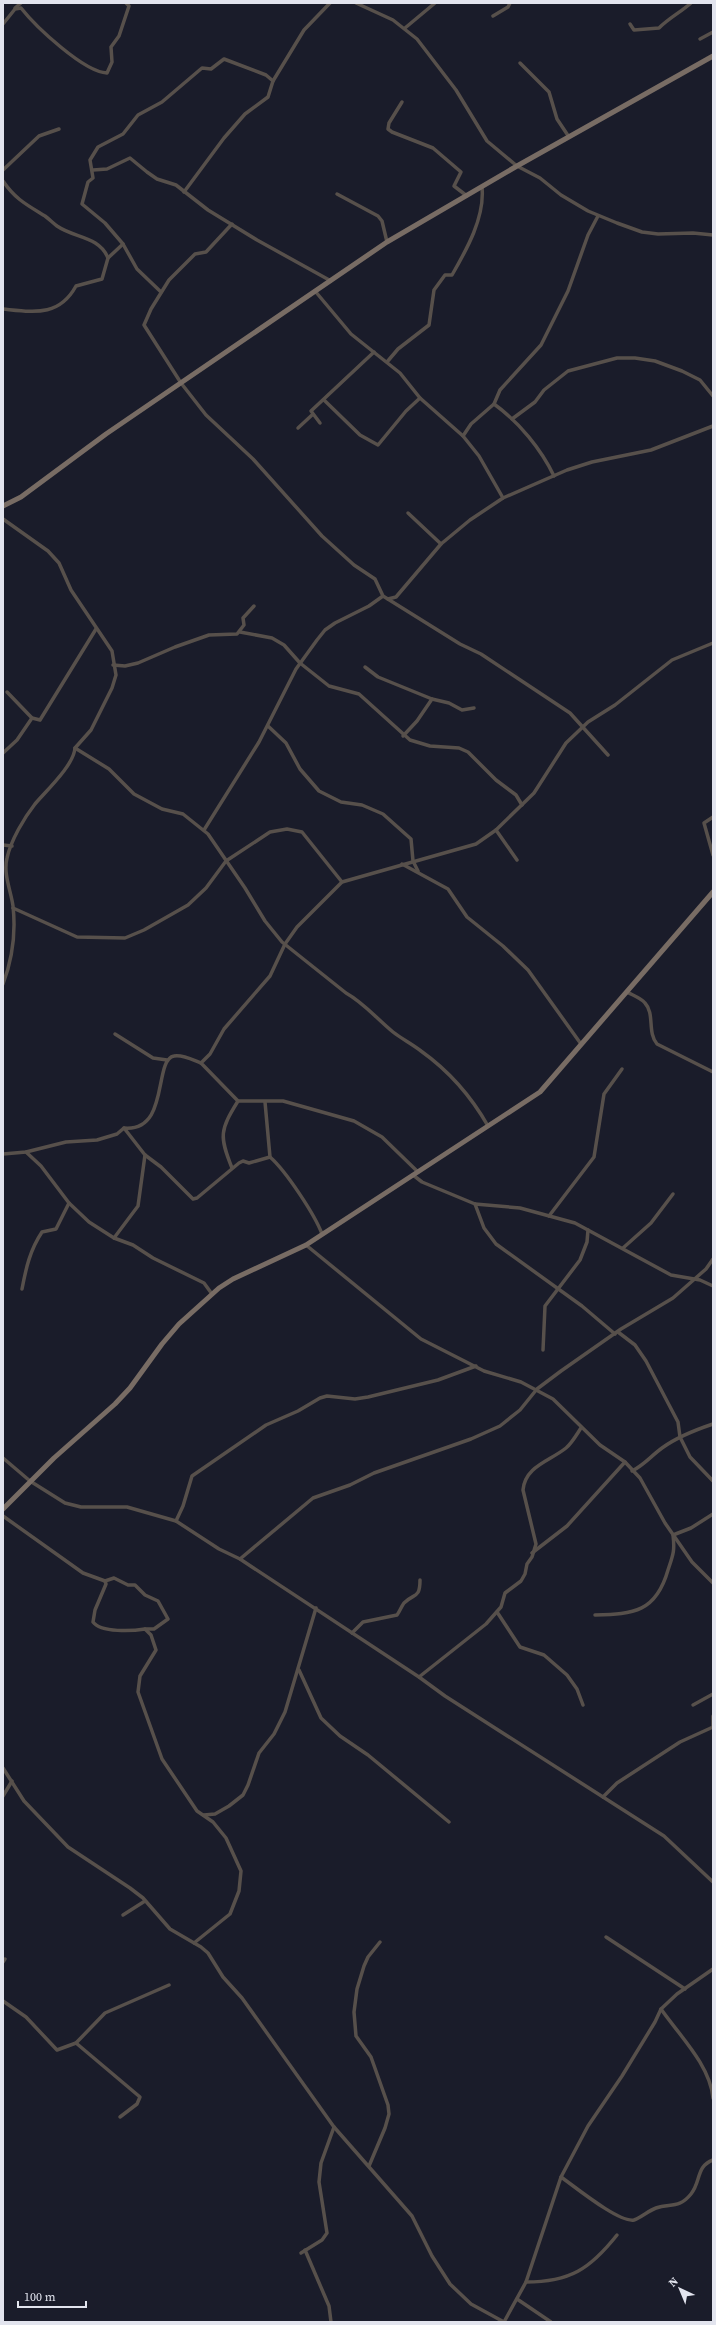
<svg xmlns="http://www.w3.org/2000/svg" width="716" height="2325" viewBox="0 0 716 2325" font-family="'Source Serif 4',serif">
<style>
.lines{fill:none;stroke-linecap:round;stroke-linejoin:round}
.street{stroke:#57504b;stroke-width:3.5}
.secondary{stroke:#786c64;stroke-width:5}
</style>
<rect width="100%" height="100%" fill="#1a1c2a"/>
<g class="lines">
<!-- street -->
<g class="street">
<polyline points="356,3 393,20 417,39 456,90 487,141 517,166 540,178 561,195 588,211 617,223 642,232 658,234 693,233 713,235"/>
<polyline points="15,8 21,3"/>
<polyline points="493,16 508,7 510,3"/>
<path d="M3,24L15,9L21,8C36,27 84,72 107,73L112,62L111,47L119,36L129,6L126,3"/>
<path d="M630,24L634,30L659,28C669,18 681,12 691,3"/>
<polyline points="405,28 435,3"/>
<polyline points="700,39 713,32"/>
<polyline points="520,63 549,92 557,119 569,137"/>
<polyline points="402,102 389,123 388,129 392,132 433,148 461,172 454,186 467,196"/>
<polyline points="3,170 39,136 59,129"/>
<polyline points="93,170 107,169 130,158 147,172 157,179 176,185 208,210 257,240 331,281"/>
<path d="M3,181C15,199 27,205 45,216C49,219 53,223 57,226C74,238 99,236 108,258L102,279L76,286C59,317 34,312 3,309"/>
<polyline points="184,192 224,138 245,114 268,97 273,81 304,30 330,3"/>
<polyline points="337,194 378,216 382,221 387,242"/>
<polyline points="232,224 206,252 195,254 169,280 151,309 144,325 181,383 206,415 253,459 322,536 354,565 375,579 383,596 460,644 481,654 570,713 608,755"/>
<polyline points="108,258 123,244"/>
<polyline points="315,291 351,334 400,373 420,398 463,436 479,456 503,498"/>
<polyline points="161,292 137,269 123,244 105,223 82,204 88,182 93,178 90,160 98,147 123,134 138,115 162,102 202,68 211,69 224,59 266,75 273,81"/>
<path d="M387,362L398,349L429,325L434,290L445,275H452C467,249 485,217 482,187"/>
<polyline points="324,400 360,435 378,445 406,411 420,398"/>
<path d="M494,404C519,422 541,449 554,476"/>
<polyline points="512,419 535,402 544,390 568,371 617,358 635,358 655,361 682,371 700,380 713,396"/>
<polyline points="320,423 311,411 374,352"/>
<polyline points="298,428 312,415"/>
<polyline points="463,436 471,424 494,404 500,390 541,345 568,291 588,235 598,216"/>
<polyline points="408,513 441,544"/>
<path d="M3,519L48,551L59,563L71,590L112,651L116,675L112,688L91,730L75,748C74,765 46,791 35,804C24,818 11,840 7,858C3,874 11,891 13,906C16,933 12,960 3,984"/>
<polyline points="388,599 396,597 441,544 470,520 503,498 567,470 592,462 651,450 713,426"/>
<polyline points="240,632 272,638 284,645 300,663 329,686 359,694 410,740 430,746 459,748 468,752 496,780 516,795 522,805"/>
<polyline points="113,665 125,666 138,663 175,647 209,635 237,634 244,625 243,618 254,606"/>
<polyline points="365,667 378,677 432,699 449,703 462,710 474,708"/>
<polyline points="7,692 32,718 40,720 96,629"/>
<polyline points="268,726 286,743 300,769 319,791 341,802 362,805 383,814 411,839 413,861 418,871"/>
<polyline points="403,736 417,721 432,699"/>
<path d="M75,748L109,769L134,794L162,809L183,814L208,834L245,888L265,921L282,942L346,993C364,1003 377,1019 393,1032C402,1039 412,1044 421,1051C449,1071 471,1096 488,1126"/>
<polyline points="3,753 17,740 32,718"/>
<polyline points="713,817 704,823 713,855"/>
<polyline points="204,830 259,742 296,669 317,640 325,630 335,623 369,606 383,596"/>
<polyline points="496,830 517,860"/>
<polyline points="3,845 12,846"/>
<polyline points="402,864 448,889 467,917 503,946 528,970 581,1044"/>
<polyline points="13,908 77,937 125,938 144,930 188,905 206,888 226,861 270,832 287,829 302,832 342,882"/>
<path d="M627,992C632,995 641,998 645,1003C655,1014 647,1032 657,1044L713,1072"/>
<polyline points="115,1034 153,1058 167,1060"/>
<polyline points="265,1102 270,1157"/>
<path d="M124,1128L145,1155L161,1167L193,1199L197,1198L239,1163L243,1161L249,1163L270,1157C286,1171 315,1215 322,1234"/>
<polyline points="26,1152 41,1166 69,1203 89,1222 114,1238 133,1245 153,1258 204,1283 212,1294"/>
<path d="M3,1154L26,1152L66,1142L97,1140L117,1134L124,1128C170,1132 153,1060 174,1056C182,1054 193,1060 201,1063"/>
<path d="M232,1168C219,1136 220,1130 238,1101"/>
<polyline points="417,1171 382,1137 354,1121 283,1101 238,1101 201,1063 210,1054 224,1029 270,976 285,944 297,927 342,882 476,844 496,830 534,793 566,743 588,722 615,705 672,660 713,643"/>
<polyline points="413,1175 422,1182 475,1204 520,1208 575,1223 671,1275 700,1280 713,1286"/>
<polyline points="475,1204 484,1228 496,1244 582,1306 615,1334"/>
<polyline points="549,1216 594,1157 604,1094 622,1069"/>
<polyline points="114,1238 138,1206 145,1155"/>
<polyline points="306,1245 421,1339 484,1371 521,1382 553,1399 600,1445 625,1462 640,1478 665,1523 692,1562 713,1583"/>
<polyline points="623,1248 651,1223 673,1194"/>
<path d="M22,1289C26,1268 30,1250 42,1232L56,1229L69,1203"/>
<polyline points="618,1332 635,1345 646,1361 678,1422 680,1437 690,1457 713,1481"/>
<polyline points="543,1350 545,1306 580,1260 587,1242 588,1230"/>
<polyline points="3,1458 30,1481 65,1503 81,1507 127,1507 176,1521 219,1549 240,1559 419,1677 445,1696 664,1836 713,1882"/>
<path d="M632,1471C644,1465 651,1456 662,1448C677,1437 695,1430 713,1424"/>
<polyline points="3,1516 83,1573 105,1581 114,1578 128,1585 135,1585 145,1595 158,1601 168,1619 154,1629 145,1629"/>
<polyline points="176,1521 183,1506 192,1476 266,1425 298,1411 320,1398 327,1396 355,1399 368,1397 438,1380 476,1366"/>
<polyline points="532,1553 567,1526 625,1462"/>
<polyline points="240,1559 313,1498 350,1485 374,1473 471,1439 500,1426 520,1410 537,1389 561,1371 621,1329 673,1298 706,1269 713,1259"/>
<path d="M105,1581L106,1584L95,1610L93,1622C101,1633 133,1631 145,1629L151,1635L156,1650L140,1676L138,1692L162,1759L197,1811L213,1822L226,1838L241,1871L239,1891L230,1914L194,1943"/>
<polyline points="497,1612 520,1647 544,1655 567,1675 577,1689 583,1705"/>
<path d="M595,1615C634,1614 656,1612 668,1570C673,1555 675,1551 673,1535L691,1528L713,1514"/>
<path d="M352,1633L363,1622L397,1615C400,1611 401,1607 404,1603C414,1593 420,1599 420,1580"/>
<polyline points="299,1670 321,1718 340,1736 368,1755 449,1822"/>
<path d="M419,1677L486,1624L501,1607L505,1593L521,1581L525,1574L527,1564L532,1557L536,1544L523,1490C525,1466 550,1461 566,1448C572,1443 577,1434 581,1428"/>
<polyline points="693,1705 713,1694"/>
<polyline points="3,1768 24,1801 68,1847 130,1888 143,1898 170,1929 201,1947 208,1953 223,1977 242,1998 334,2127 412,2216 432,2256 450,2284 471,2304 504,2322"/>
<polyline points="3,1796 12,1781"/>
<polyline points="603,1797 617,1783 680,1742 713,1727 713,1716"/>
<polyline points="204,1815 215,1814 229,1806 243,1795 248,1785 259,1753 274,1734 285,1712 316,1608"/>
<polyline points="123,1915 145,1901"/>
<polyline points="606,1937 685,1989"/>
<polyline points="3,1962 5,1959"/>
<polyline points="3,2001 26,2017 57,2050 76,2043 105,2013 169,1985"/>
<path d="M661,2009C679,2035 710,2065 713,2098"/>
<polyline points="76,2043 140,2097 137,2104 120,2117"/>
<polyline points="369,2166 385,2128 389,2114 388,2105 371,2057 356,2036 354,2012 357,1989 364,1966 368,1957 380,1942"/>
<path d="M561,2177C574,2186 619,2223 634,2220C642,2217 648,2211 656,2208C670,2203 679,2209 691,2194C701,2182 696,2166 713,2160"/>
<polyline points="305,2250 329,2306 331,2322"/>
<polyline points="301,2253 322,2240 327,2233 319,2182 321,2163 334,2127"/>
<path d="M526,2282C570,2282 590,2269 617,2235"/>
<polyline points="517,2299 551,2322"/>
<polyline points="504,2322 526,2282 561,2177 588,2126 622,2076 655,2022 661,2009 677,1994 713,1969"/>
</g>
<!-- secondary -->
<g class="secondary">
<polyline points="3,506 21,497 106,434 387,242 517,166 713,56"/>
<polyline points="3,1509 54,1458 115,1404 130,1388 162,1344 179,1324 219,1288 233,1279 306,1245 540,1092 713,892"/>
</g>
</g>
<!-- border -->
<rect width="716" height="2325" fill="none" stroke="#e2e4ee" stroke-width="8"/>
<!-- north arrow -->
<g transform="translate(680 2289) rotate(316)" stroke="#1a1c2a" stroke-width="3" paint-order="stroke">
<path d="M0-3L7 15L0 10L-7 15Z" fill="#e2e4ee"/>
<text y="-6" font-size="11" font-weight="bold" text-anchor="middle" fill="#e2e4ee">N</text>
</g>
<!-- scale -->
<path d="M18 2301v6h68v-6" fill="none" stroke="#e2e4ee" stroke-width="2"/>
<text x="24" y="2301" font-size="12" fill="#e2e4ee" stroke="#1a1c2a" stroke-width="3" paint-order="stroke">100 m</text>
</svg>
